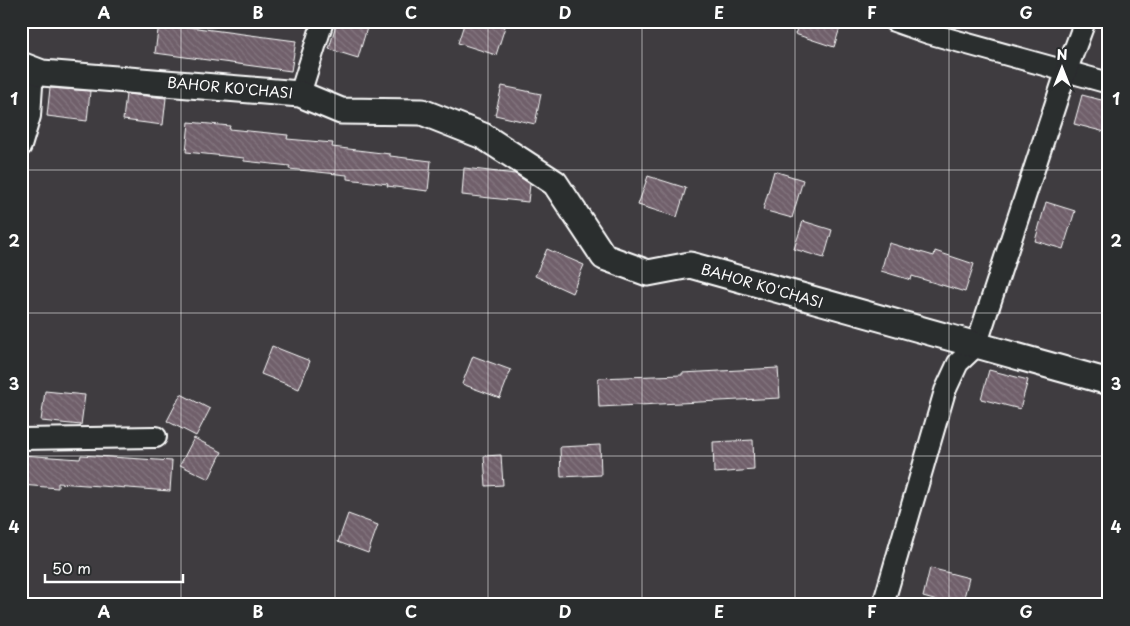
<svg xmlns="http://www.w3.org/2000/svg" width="1130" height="626" viewBox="0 0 1130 626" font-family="'Playpen Sans',sans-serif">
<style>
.building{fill:url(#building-back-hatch);stroke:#fff}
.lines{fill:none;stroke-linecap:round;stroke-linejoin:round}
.minor-casing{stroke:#fff;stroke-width:24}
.tertiary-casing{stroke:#fff;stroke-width:29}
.minor{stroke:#2a2d2e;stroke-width:20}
.tertiary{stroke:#2a2d2e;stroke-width:25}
.grid{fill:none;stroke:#fff;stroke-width:1;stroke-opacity:0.55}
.labels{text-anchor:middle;stroke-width:4.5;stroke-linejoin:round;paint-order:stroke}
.street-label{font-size:14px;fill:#fff;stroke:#2a2d2e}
.neatline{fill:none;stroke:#fff;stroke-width:2}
.grid-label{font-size:16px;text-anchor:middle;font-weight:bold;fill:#fff}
</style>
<defs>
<pattern id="building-back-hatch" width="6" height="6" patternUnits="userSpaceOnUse" patternTransform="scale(1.25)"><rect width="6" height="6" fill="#6f5f6a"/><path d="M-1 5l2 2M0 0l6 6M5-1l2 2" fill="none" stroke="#857780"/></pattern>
</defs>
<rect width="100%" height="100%" fill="#3f3c40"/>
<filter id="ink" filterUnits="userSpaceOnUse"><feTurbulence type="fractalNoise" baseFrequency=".02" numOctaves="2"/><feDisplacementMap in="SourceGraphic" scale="10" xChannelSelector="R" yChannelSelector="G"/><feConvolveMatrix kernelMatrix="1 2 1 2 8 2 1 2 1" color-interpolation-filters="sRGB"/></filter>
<g filter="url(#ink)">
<!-- building -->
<g class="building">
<polygon points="337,21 369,21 358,58 329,49"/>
<polygon points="465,21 488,21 505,27 496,55 458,43"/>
<polygon points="800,21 842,21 834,47 795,34"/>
<polygon points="159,23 296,41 291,71 155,53"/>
<polygon points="502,86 541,94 535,124 495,115"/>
<polygon points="50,88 90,91 87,121 47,116"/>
<polygon points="126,94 166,98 163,125 123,120"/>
<polygon points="1082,95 1109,102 1109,133 1074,124"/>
<polygon points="189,122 230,126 229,129 288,135 287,139 333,143 332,147 390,154 390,156 431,161 428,191 387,186 388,184 347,179 347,175 289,169 290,166 244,161 244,158 186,152"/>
<polygon points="464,168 515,174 530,184 528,202 462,195"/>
<polygon points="774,171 803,180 792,218 763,210"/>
<polygon points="648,176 686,188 677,217 638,205"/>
<polygon points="1046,202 1075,211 1063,249 1035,241"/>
<polygon points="803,221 832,230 824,258 794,249"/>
<polygon points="889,243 934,256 935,251 974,264 965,292 912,276 911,280 881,271"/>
<polygon points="547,249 584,265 572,293 535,276"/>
<polygon points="272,346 310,361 299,389 261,374"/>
<polygon points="473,356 511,370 500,398 462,384"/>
<polygon points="778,368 780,398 599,407 598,378 682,375 682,373"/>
<polygon points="989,370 1028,380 1020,409 981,399"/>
<polygon points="45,391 85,395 81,425 41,421"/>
<polygon points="181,394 210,409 196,436 167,421"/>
<polygon points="194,438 222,452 209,479 180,465"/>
<polygon points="753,440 754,470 714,473 713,442"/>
<polygon points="600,445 601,475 561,477 560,447"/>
<polygon points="21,455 80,459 81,455 172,461 170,491 58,483 58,488 21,485"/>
<polygon points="501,455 503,485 486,486 484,456"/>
<polygon points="348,514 378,525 368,553 338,542"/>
<polygon points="930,568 969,578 962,605 952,605 923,597"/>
</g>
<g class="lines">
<defs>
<g id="minor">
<polyline points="894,21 928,33 1109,83"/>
<polyline points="300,94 323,21"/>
<polyline points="21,146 30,116 33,70"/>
<polyline points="21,439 156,437"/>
<polyline points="883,605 945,391 958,363 976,346 1066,72 1085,21"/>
</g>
<polyline id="tertiary" points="21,65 42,73 300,94 341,111 422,112 483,136 555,183 604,257 648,273 690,265 1109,382"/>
</defs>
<!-- minor casing -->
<use href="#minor" class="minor-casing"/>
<!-- tertiary casing -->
<use href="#tertiary" class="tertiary-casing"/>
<!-- minor -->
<use href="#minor" class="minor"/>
<!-- tertiary -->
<use href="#tertiary" class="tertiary"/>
</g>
</g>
<!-- grid -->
<path class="grid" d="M181,21V605M335,21V605M488,21V605M642,21V605M795,21V605M949,21V605M21,170H1109M21,313H1109M21,456H1109"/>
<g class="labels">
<!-- street labels -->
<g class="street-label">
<text transform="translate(230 88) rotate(5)" y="5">BAHOR KO'CHASI</text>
<text transform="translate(762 286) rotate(16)" y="5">BAHOR KO'CHASI</text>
</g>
</g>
<!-- margin -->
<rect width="1130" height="626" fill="none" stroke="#2a2d2e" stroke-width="55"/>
<!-- north arrow -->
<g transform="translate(1062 68)" stroke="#2a2d2e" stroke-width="4" paint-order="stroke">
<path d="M0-4L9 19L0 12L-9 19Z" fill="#ffffff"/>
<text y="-8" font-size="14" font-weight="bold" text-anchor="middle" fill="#ffffff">N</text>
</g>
<!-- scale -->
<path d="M45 574v8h138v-8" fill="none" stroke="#ffffff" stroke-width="2.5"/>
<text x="52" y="574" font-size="15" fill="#ffffff" stroke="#2a2d2e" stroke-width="4" paint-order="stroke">50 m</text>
<rect x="28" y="28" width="1074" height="570" class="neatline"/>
<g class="grid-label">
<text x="104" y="19">A</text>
<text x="258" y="19">B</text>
<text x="411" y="19">C</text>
<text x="565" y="19">D</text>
<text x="719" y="19">E</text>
<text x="872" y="19">F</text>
<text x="1026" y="19">G</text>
<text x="14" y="105">1</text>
<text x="1116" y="105">1</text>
<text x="14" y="247">2</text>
<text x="1116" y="247">2</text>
<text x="14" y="390">3</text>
<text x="1116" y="390">3</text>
<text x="14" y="533">4</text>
<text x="1116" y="533">4</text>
<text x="104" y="618">A</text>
<text x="258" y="618">B</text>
<text x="411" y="618">C</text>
<text x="565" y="618">D</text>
<text x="719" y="618">E</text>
<text x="872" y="618">F</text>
<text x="1026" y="618">G</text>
</g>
</svg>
